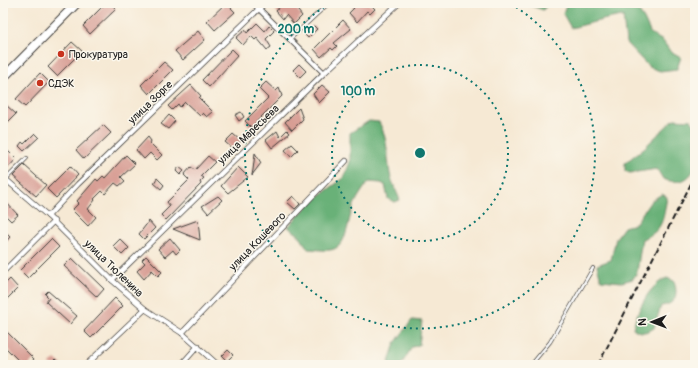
<svg xmlns="http://www.w3.org/2000/svg" width="698" height="368" viewBox="0 0 698 368" font-family="Pangolin,sans-serif">
<style>
.forest{fill:#69b178;stroke:#42664a}
.building{fill:#d89e94}
.lines{fill:none;stroke-linecap:round;stroke-linejoin:round}
.service-casing{stroke:#3d3b38;stroke-width:4}
.minor-casing{stroke:#3d3b38;stroke-width:6}
.trunk-casing{stroke:#3d3b38;stroke-width:10}
.service{stroke:#fff;stroke-width:2.5}
.minor{stroke:#fff;stroke-width:4.5}
.trunk{stroke:#fff;stroke-width:8}
.rail{stroke:#1c1c1c;stroke-width:2;stroke-dasharray:6 3;stroke-linecap:butt}
.ring{fill:none;stroke:#0f766e;stroke-width:2;stroke-dasharray:2 4}
.poi-dot{fill:#c8321e;stroke:#fbf7ec;stroke-width:1.5}
.labels{text-anchor:middle;stroke-width:3;stroke-linejoin:round;paint-order:stroke}
.poi-label{font-size:11px;fill:#1c1c1c;stroke:#fbf7ec;text-anchor:start}
.street-label{font-size:11px;fill:#1c1c1c;stroke:#fbf7ec}
.centre{fill:#0f766e;stroke:#fbf7ec;stroke-width:2}
.ring-label{font-size:12px;text-anchor:middle;font-weight:bold;fill:#0f766e;stroke:#fbf7ec;stroke-width:3;stroke-linejoin:round;paint-order:stroke}
</style>
<rect width="100%" height="100%" fill="#fbf7ec"/>
<filter id="ink" filterUnits="userSpaceOnUse"><feTurbulence type="fractalNoise" baseFrequency=".025" numOctaves="2"/><feDisplacementMap in="SourceGraphic" scale="8" xChannelSelector="R" yChannelSelector="G"/><feConvolveMatrix kernelMatrix="1 2 1 2 8 2 1 2 1" color-interpolation-filters="sRGB"/></filter>
<filter id="wash" filterUnits="userSpaceOnUse"><feTurbulence type="fractalNoise" baseFrequency=".012" numOctaves="4" result="noise"/><feDisplacementMap in="SourceGraphic" scale="16" xChannelSelector="R" yChannelSelector="G"/><feGaussianBlur stdDeviation="0.9" result="paint"/><feColorMatrix in="noise" values="0 0 0 0 0 0 0 0 0 0 0 0 0 0 0 0 0 1.4 0 .05"/><feComposite in="paint" operator="in"/></filter>
<g filter="url(#wash)">
<rect width="100%" height="100%" fill="#f6e9d4"/>
<!-- forest -->
<g class="forest">
<polygon points="523,3 549,3 543,10"/>
<path d="M567,3H633L644,19L651,34L663,41L670,51L681,57L677,69L660,71L649,67L626,43L623,16C607,18 588,24 571,28L563,14Z"/>
<path d="M674,119L691,120L695,126V167C689,182 677,184 663,179L657,169L630,173L625,171V163L644,148Z"/>
<path d="M369,121L379,122C388,138 387,156 390,174C392,183 397,192 400,200L395,202L388,199L385,185L381,183L369,182C362,190 355,201 352,211C347,224 347,248 330,250C323,251 315,249 308,249L299,235L288,227L312,201L344,178L350,162V133Z"/>
<path d="M662,194L667,197C663,218 664,231 642,239L637,272L633,279L622,282L601,280L597,265L611,260L616,238L624,227L635,224L651,201Z"/>
<path d="M667,278L674,281C678,294 677,304 661,306L654,328C646,333 640,334 633,328C638,309 649,285 667,278Z"/>
<polygon points="412,320 422,321 419,345 412,347 401,365 388,365 395,343"/>
</g>
<g id="blocks">
<!-- building -->
<g class="building">
<polygon points="106,3 110,3 116,9 90,34 83,26"/>
<polygon points="226,3 235,12 215,30 207,21"/>
<polygon points="283,3 292,3 302,16 294,24 286,15 283,19 276,11"/>
<polygon points="348,3 369,3 375,9 370,14 367,11 357,22 349,13 354,8"/>
<polygon points="343,20 351,29 334,43 337,46 333,50 331,48 321,57 314,49"/>
<polygon points="257,23 265,31 269,26 274,31 266,39 271,47 267,50 257,38 255,40 251,36 243,45 236,38 245,30 247,33"/>
<polygon points="314,26 317,29 308,38 304,34"/>
<polygon points="198,31 205,40 183,60 175,51"/>
<polygon points="72,42 82,51 57,76 48,67"/>
<polygon points="232,49 238,55 209,87 202,80"/>
<polygon points="164,62 173,70 149,94 141,85"/>
<polygon points="299,64 306,71 300,77 293,70"/>
<polygon points="40,73 49,82 25,107 16,99"/>
<polygon points="266,82 276,91 279,88 282,96 251,127 245,121 268,98 259,89"/>
<polygon points="191,85 201,96 199,98 213,112 207,117 203,113 200,116 185,102 180,107 178,104 172,110 168,106"/>
<polygon points="322,85 330,92 319,103 313,94"/>
<polygon points="6,105 16,114 3,127 3,109"/>
<polygon points="299,108 303,119 292,130 285,122"/>
<polygon points="241,112 244,117 239,121 235,115"/>
<polygon points="169,115 175,121 168,129 161,124"/>
<polygon points="103,125 111,133 84,159 76,150"/>
<polygon points="287,130 290,133 272,148 266,140 277,131 280,137"/>
<polygon points="35,133 39,137 24,151 19,146 22,142 24,144"/>
<polygon points="233,134 241,141 233,149 225,142"/>
<polygon points="148,137 151,141 150,143 162,155 157,160 150,153 144,159 136,150"/>
<polygon points="292,144 298,150 291,157 285,150"/>
<polygon points="3,146 16,159 8,168 3,164"/>
<polygon points="255,153 261,163 252,175 253,170"/>
<polygon points="126,155 135,164 121,177 125,181 119,186 115,183 105,194 102,191 94,199 95,200 88,209 96,217 88,226 72,210 79,203 77,201 96,179 98,181 103,176 105,178"/>
<polygon points="208,156 215,162 201,176 204,178 200,182 201,184 166,220 161,215 170,206 167,202 189,180 184,175 191,167 195,170"/>
<polygon points="24,165 46,185 36,196 13,176"/>
<polygon points="70,166 78,175 56,198 47,189"/>
<polygon points="179,167 184,171 180,175 176,171"/>
<polygon points="238,167 248,177 228,193 221,186"/>
<polygon points="157,178 164,185 161,189 154,183"/>
<polygon points="218,196 222,200 208,213 202,206"/>
<polygon points="293,196 300,204 295,209 287,202"/>
<polygon points="3,199 18,215 11,221 3,213"/>
<polygon points="198,220 200,240 173,229"/>
<polygon points="149,221 155,228 144,239 139,234"/>
<polygon points="3,230 10,237 3,245"/>
<polygon points="170,238 180,250 176,254 173,250 165,257 158,249"/>
<polygon points="51,239 59,247 28,278 20,270"/>
<polygon points="120,239 129,248 122,255 113,246"/>
<polygon points="146,256 162,272 158,276 152,270 144,279 137,271 145,263 142,260"/>
<polygon points="72,258 104,289 97,297 64,266"/>
<polygon points="10,279 18,288 3,303 3,286"/>
<polygon points="48,291 77,316 70,324 46,302 49,298 45,294"/>
<polygon points="115,298 123,306 91,338 84,331"/>
<polygon points="3,328 34,359 29,365 23,365 3,345"/>
<polygon points="228,350 233,355 227,361 222,356"/>
<polygon points="55,359 62,365 49,365"/>
</g>
</g>
</g>
<g filter="url(#ink)">
<use href="#blocks" fill-opacity="0" stroke="#3d3b38" stroke-width="1"/>
<g class="lines">
<defs>
<g id="service">
<polyline points="290,39 329,3"/>
<polyline points="6,179 27,158"/>
<polyline points="531,365 550,342 593,268"/>
</g>
<g id="minor">
<polyline points="253,3 324,73"/>
<polyline points="3,177 48,216 112,280 145,309 182,333 218,365"/>
<polyline points="48,216 78,184 265,3"/>
<polyline points="3,272 54,221"/>
<polyline points="112,280 324,73 399,3"/>
<polyline points="182,333 346,161"/>
<polyline points="86,365 145,309"/>
<polyline points="181,365 198,346"/>
</g>
<polyline id="trunk" points="3,78 77,3"/>
</defs>
<!-- service casing -->
<use href="#service" class="service-casing"/>
<!-- minor casing -->
<use href="#minor" class="minor-casing"/>
<!-- trunk casing -->
<use href="#trunk" class="trunk-casing"/>
<!-- service -->
<use href="#service" class="service"/>
<!-- minor -->
<use href="#minor" class="minor"/>
<!-- trunk -->
<use href="#trunk" class="trunk"/>
<!-- rail -->
<polyline class="rail" points="598,365 695,176"/>
</g>
</g>
<!-- distance rings -->
<g class="ring">
<circle cx="420" cy="153" r="88"/>
<path d="M511 4A175 175 0 1 1 329 4"/>
</g>
<!-- markers -->
<g class="poi-dot">
<circle cx="61" cy="54" r="4"/>
<circle cx="40" cy="83" r="4"/>
</g>
<g class="labels">
<!-- poi labels -->
<g class="poi-label">
<text x="69" y="58">Прокуратура</text>
<text x="48" y="87">СДЭК</text>
</g>
<!-- street labels -->
<g class="street-label">
<text transform="translate(150 102) rotate(-44)" y="4">улица Зорге</text>
<text transform="translate(248 134) rotate(-44)" y="4">улица Маресьева</text>
<text transform="translate(257 241) rotate(-46)" y="4">улица Кошевого</text>
<text transform="translate(114 268) rotate(44)" y="4">улица Тюленина</text>
</g>
</g>
<circle cx="420" cy="153" r="6" class="centre"/>
<g class="ring-label">
<text x="296" y="33">200 m</text>
<text x="358" y="95">100 m</text>
</g>
<!-- margin -->
<rect width="698" height="368" fill="none" stroke="#fbf7ec" stroke-width="16"/>
<!-- north arrow -->
<g transform="translate(652 322) rotate(269)" stroke="#fbf7ec" stroke-width="3" paint-order="stroke">
<path d="M0-3L7 15L0 10L-7 15Z" fill="#1c1c1c"/>
<text y="-6" font-size="11" font-weight="bold" text-anchor="middle" fill="#1c1c1c">N</text>
</g>
</svg>
